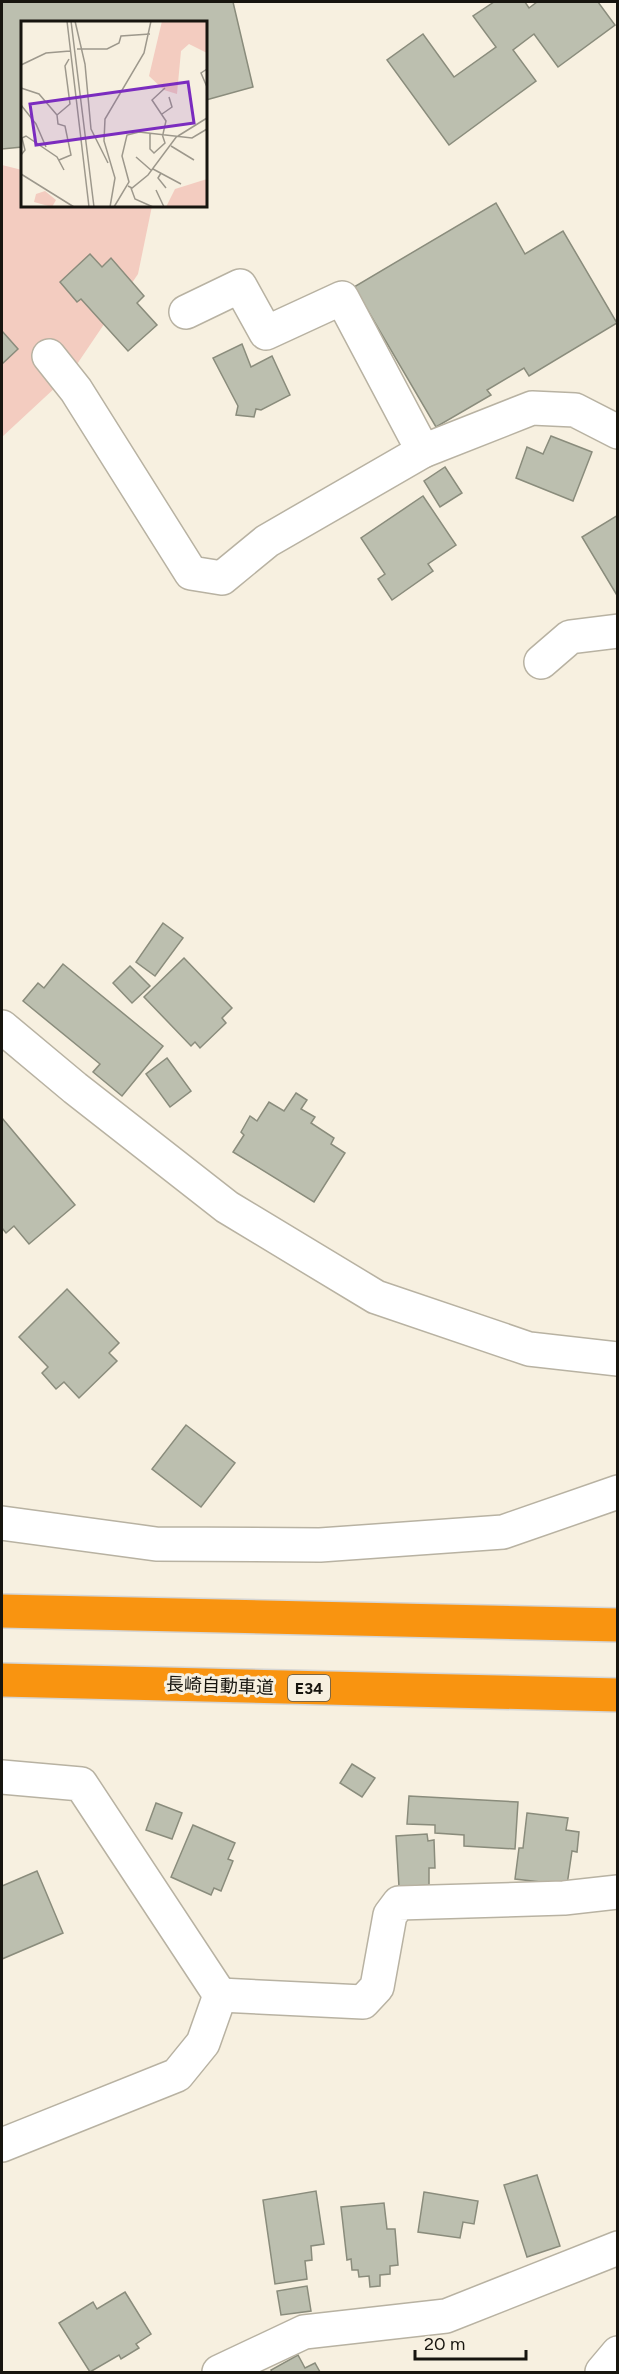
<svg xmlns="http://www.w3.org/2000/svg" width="619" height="2374" viewBox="0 0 619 2374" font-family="Figtree,'Noto Sans JP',sans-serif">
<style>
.green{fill:#f3ccc0}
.building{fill:#bcbfaf;stroke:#8a8c7c;stroke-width:1.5}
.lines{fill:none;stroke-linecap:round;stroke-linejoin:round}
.minor-casing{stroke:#b8b2a2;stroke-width:36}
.highway-casing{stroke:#d5d5d4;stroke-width:36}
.minor{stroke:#fff;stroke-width:33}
.highway{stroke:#f99410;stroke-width:33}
.labels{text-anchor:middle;stroke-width:6;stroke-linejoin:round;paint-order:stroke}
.shield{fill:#f7f0e0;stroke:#5a574e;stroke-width:1.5}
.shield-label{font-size:16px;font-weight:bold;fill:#17150f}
.street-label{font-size:18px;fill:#17150f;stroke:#f7f0e0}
.inset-road{fill:none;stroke:#9d988c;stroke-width:1.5}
.view{fill:#7b2cbf;fill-opacity:0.15;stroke:#7b2cbf;stroke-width:3}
.inset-edge{fill:none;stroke:#17150f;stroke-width:3}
</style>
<rect width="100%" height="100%" fill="#f7f0e0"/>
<!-- green -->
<polygon class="green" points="2,165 22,170 22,206 152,206 138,274 71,373 2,437"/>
<!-- building -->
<g class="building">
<polygon points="2,2 233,2 253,87 206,100 206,22 22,22 22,147 2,149"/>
<polygon points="494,2 525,2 529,8 537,2 598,2 615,25 558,67 534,34 513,50 536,81 449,145 387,60 423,34 454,77 496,47 473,16"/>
<polygon points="496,203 525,254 563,231 617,323 529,376 524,368 487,390 491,395 436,427 354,287"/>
<polygon points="90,254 102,267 111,258 144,296 137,303 157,325 128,351 81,299 77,302 60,282"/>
<polygon points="2,331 18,349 2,364"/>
<polygon points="242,344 251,367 272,356 290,395 261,410 256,409 254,417 236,415 238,406 213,358"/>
<polygon points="551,436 592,452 573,501 516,478 527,447 543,454"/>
<polygon points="445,467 462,493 440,507 424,481"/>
<polygon points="423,496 456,545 428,564 433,571 392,600 378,579 385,574 361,538"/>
<polygon points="618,515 618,597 582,537"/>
<polygon points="163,923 183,938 155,976 136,962"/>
<polygon points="184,958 232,1008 222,1018 226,1023 200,1048 195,1042 191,1046 144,997"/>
<polygon points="63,964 163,1046 122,1096 93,1072 100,1064 23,1001 38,983 44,988"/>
<polygon points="130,966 150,986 132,1003 113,983"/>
<polygon points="167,1058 191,1091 170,1107 146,1074"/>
<polygon points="296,1093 307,1100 301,1109 315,1117 311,1123 334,1138 331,1144 345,1153 314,1202 233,1152 244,1135 241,1132 250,1116 257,1121 269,1102 284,1111"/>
<polygon points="2,1118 75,1205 29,1244 14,1226 6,1233 2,1228"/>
<polygon points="67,1289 119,1343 109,1353 117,1361 79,1398 64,1382 56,1389 42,1373 48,1367 19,1337"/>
<polygon points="186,1425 235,1463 201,1507 152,1469"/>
<polygon points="352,1764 375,1778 362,1797 340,1783"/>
<polygon points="409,1796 518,1802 515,1849 464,1846 464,1835 435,1833 435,1825 407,1824"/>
<polygon points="156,1803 182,1813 172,1839 146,1830"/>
<polygon points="527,1813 568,1818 566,1830 579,1832 577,1852 572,1851 567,1885 515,1879 519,1848 523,1848"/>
<polygon points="193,1825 235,1843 228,1859 233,1861 221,1891 214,1888 211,1895 171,1877"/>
<polygon points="427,1834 428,1841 434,1840 435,1868 429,1868 429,1885 399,1887 396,1836"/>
<polygon points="37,1871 63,1933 2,1959 2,1886"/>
<polygon points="537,2175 560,2246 527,2257 504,2185"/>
<polygon points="316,2191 324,2244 311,2246 312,2260 305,2261 307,2279 275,2284 263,2200"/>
<polygon points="424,2192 478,2201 474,2224 463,2222 460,2238 418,2232"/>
<polygon points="384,2203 387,2229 395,2229 398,2265 390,2266 390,2274 380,2275 380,2286 370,2287 369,2276 359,2277 358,2270 352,2270 351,2259 347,2260 341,2207"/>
<polygon points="307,2286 311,2311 281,2315 277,2291"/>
<polygon points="125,2292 151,2334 136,2344 139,2348 121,2359 119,2355 90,2372 59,2323 93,2302 97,2309"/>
<polygon points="298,2355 305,2368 315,2363 320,2372 272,2372 271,2370"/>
</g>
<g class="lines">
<defs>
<g id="minor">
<polyline points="186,312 240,286 266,333 342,298 423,451"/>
<polyline points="49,356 76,390 191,573 222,578 267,541 423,451 532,408 575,410 618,432"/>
<polyline points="541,662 570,637 618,631"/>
<polyline points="2,1027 75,1088 227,1207 376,1297 529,1349 618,1359"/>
<polyline points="2,1523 156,1544 320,1545 503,1532 618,1492"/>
<polyline points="2,1777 81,1784 220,1995"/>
<polyline points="220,1995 363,2002 377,1987 390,1915 399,1903 564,1898 618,1892"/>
<polyline points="2,2145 177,2075 203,2043 220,1995"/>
<polyline points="219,2372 304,2332 446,2316 618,2248"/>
<polyline points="602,2372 618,2353"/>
</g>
<g id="highway">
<polyline points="2,1611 618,1625"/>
<polyline points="2,1680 618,1695"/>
</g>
</defs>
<!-- minor casing -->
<use href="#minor" class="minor-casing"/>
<!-- highway casing -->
<use href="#highway" class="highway-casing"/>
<!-- minor -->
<use href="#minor" class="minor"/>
<!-- highway -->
<use href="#highway" class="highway"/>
</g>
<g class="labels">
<!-- shield labels -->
<rect class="shield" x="288" y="1675" width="42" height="26" rx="4.5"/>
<g class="shield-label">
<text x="309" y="1694">E34</text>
</g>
<!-- street labels -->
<g class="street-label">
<text transform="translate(220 1686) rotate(2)" y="6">長崎自動車道</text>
</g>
</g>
<!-- overview -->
<g transform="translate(21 21)">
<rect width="186" height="186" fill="#f7f0e0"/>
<path d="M141,0H186V32L168,23L160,30L156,73L143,69L128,55ZM186,158V186H145L154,168ZM24,170L35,179L31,186L13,181L15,173Z" fill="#f3ccc0"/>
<path class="inset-road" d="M46,0L68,186M50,0L73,186M54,0L64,43L70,108L87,142M56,28H86L98,22L100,15L129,13M0,44L25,32L49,30M186,48L180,52L186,66M0,67L18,73L36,94M0,84L15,103L25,126M141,93L151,86L148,76M36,94L49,83L44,45L48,38M36,94L37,103L44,105L50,134L38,139M129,112V128L133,132L144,122L141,113M142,113L145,100L131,79L144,67M157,115L186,97M150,125L173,139M0,134L4,129L1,117L5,115L36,136L43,149M115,136L131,150M132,148L160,163M140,152L137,157L145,167M0,153L53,186M107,165L111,167L127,154L156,115M110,167L114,178L132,186M135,169L143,186M89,186L94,157L83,120L84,98L123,32L130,0M93,186L108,161L101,135L106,114L118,111L171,117L186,108"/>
<path class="view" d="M167,61L173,102L15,124L9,83Z"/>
<rect width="186" height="186" class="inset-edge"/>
</g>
<!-- border -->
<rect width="619" height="2374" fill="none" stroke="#17150f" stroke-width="6"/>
<!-- scale -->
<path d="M415 2350v9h111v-9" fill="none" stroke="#17150f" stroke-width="3"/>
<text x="424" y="2350" font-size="18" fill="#17150f" stroke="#f7f0e0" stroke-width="4.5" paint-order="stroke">20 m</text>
</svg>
